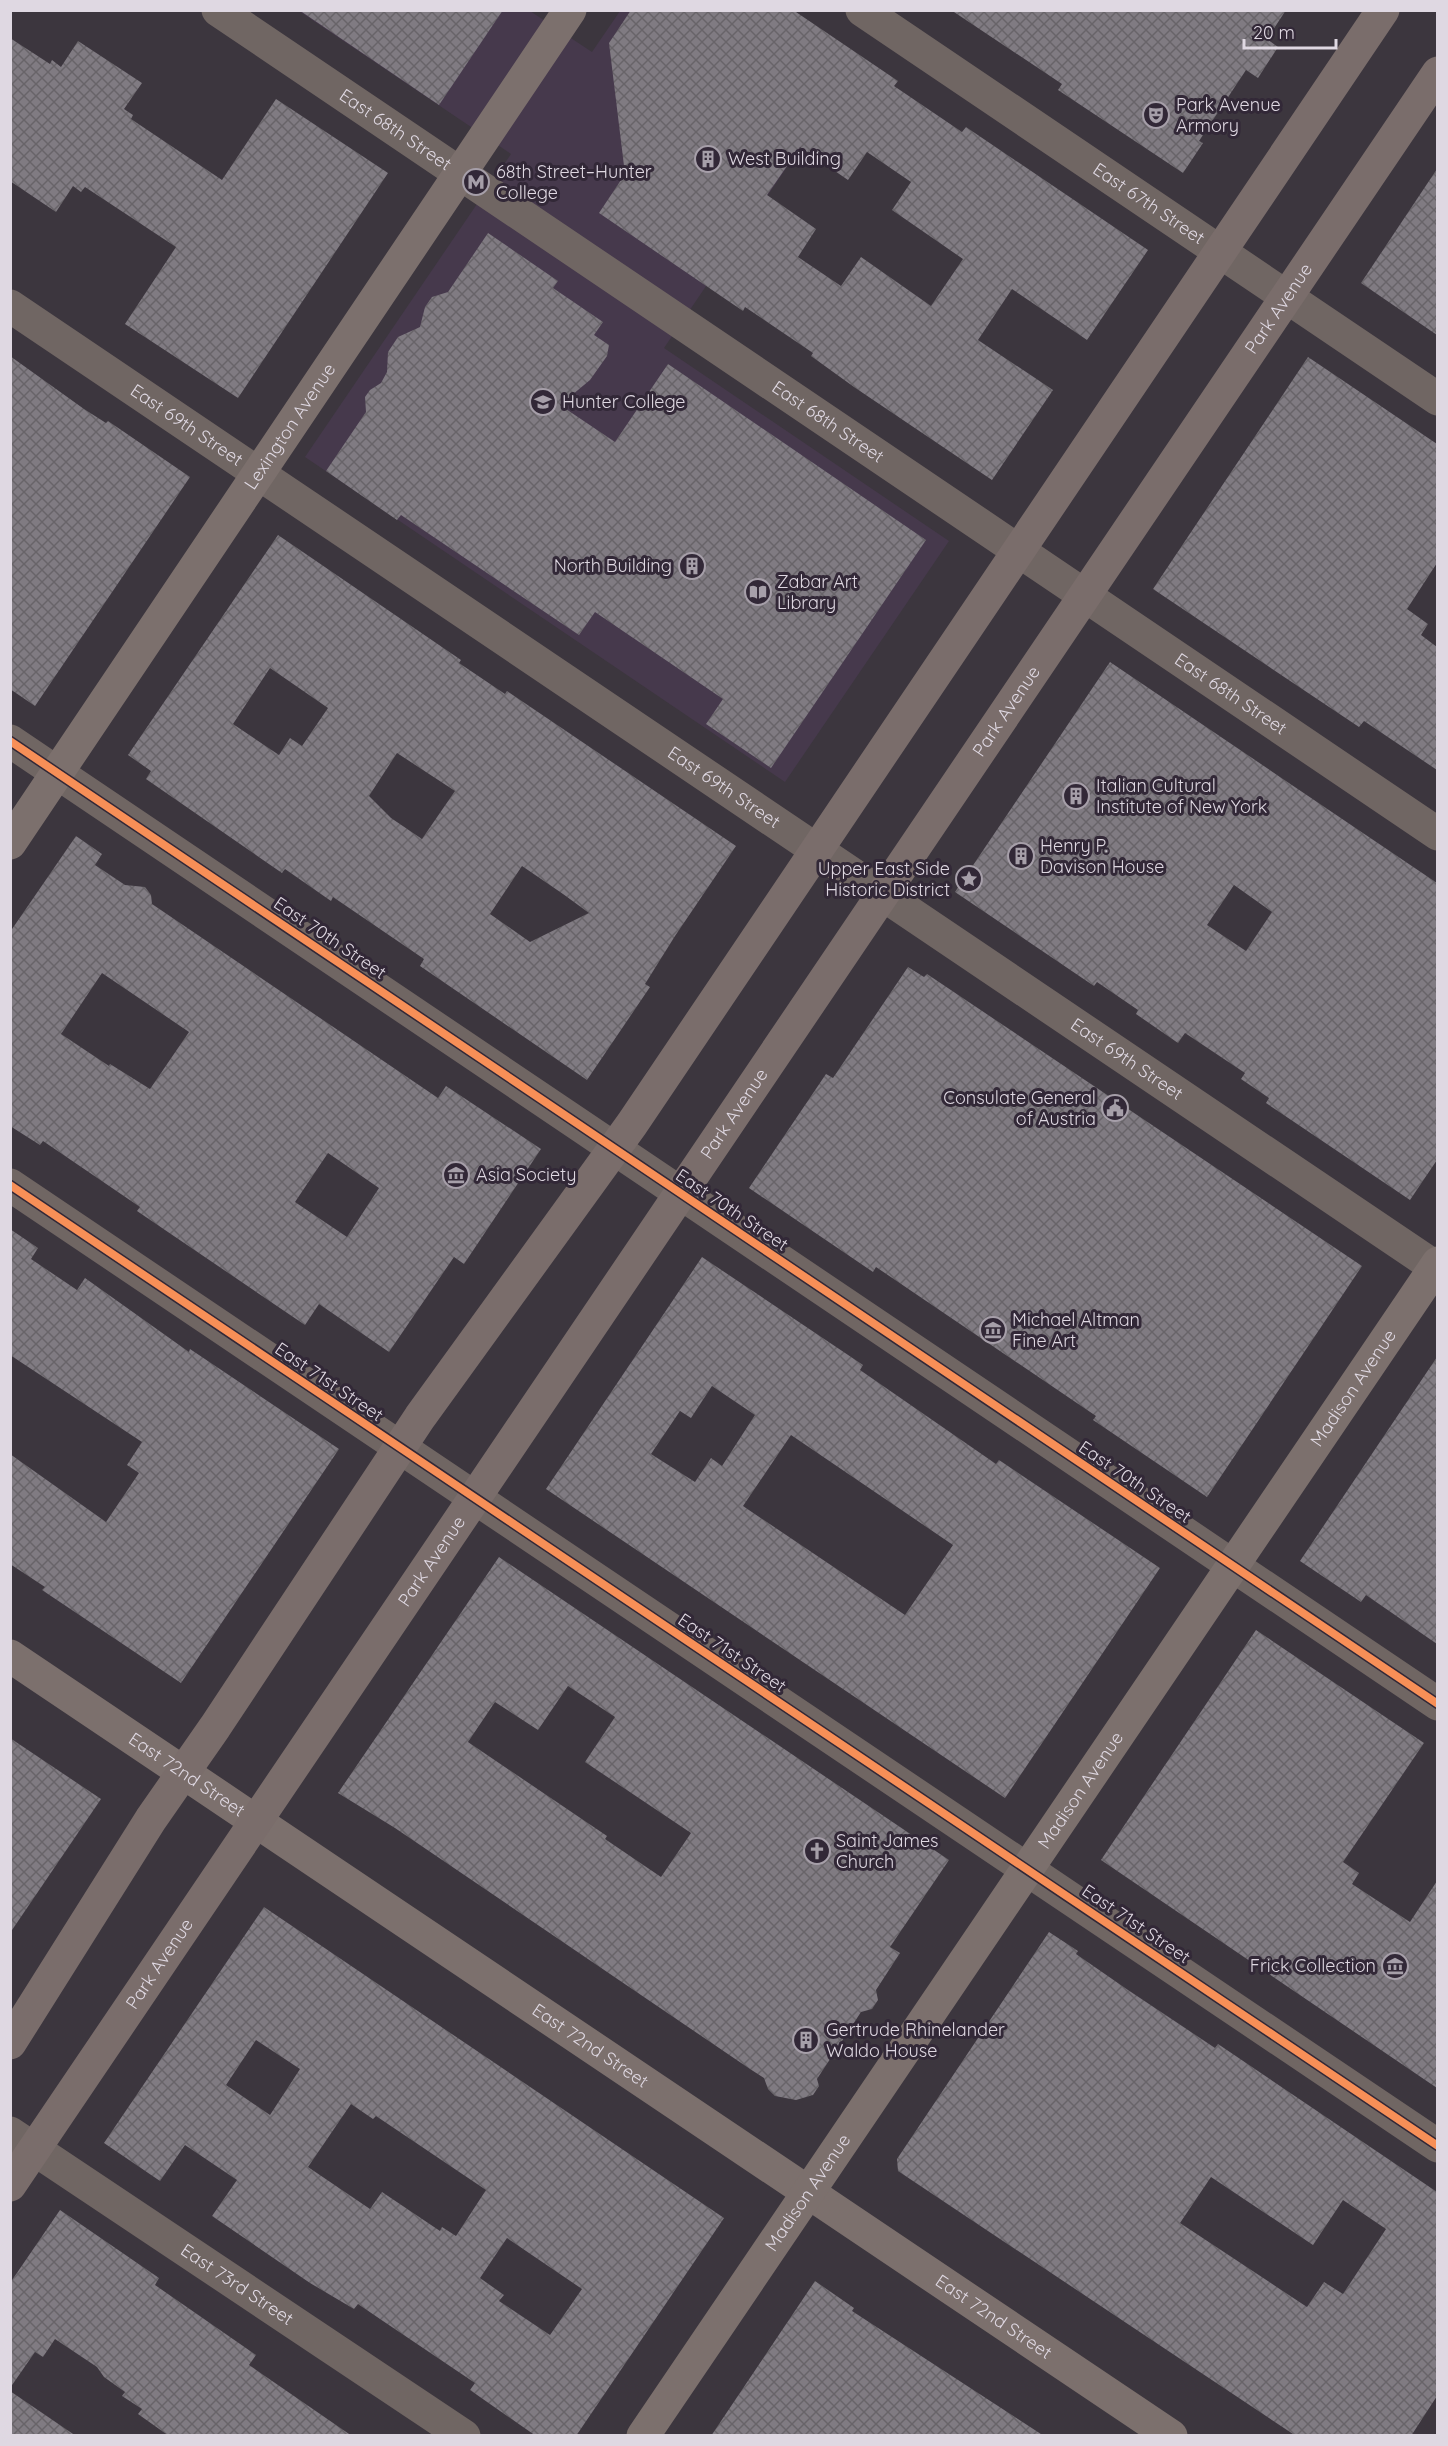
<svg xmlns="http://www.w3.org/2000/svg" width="1448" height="2446" viewBox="0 0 1448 2446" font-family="Quicksand,sans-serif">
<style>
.built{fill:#46394c}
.building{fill:url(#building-cross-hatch);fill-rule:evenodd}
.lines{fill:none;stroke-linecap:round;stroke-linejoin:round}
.minor{stroke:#706663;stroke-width:33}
.secondary{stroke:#7c706d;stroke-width:33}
.primary{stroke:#7a6d6b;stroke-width:33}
.cycleway-casing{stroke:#322837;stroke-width:11}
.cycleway{stroke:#f78f57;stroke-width:8}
.labels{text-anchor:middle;stroke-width:6;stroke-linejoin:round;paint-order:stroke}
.poi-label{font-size:18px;fill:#dfd8e2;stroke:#322837;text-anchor:start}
.street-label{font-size:18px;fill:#dfd8e2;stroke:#322837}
</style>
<defs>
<pattern id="building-cross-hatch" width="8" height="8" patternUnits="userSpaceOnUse" patternTransform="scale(1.5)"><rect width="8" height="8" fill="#807b82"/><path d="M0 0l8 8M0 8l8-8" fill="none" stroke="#686469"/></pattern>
</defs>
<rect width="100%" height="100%" fill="#3c363e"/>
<!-- built -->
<polygon class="built" points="299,11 530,11 592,52 620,11 793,11 825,111 664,348 949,541 785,782 305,457 511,154"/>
<!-- building -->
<g class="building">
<polygon points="299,10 503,10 439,105"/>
<path d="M631,10H793L898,81L894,86L962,132L966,127L1148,250L1087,340L1012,289L978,340L1053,390L992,480L854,387L811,356L813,353L745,307L743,311L599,213L625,174L609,43ZM800,147L848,180L867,152L911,182L892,210L963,259L931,306L861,257L841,286L798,257L816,229L767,195Z"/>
<polygon points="951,10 1286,10 1267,39 1278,47 1258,78 1246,70 1199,141 1203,143 1183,173 1058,90 1062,84"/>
<polygon points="10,38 50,64 52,60 61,67 78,41 142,83 124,109 133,115 131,119 222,180 276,99 388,173 238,398 125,324 176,247 85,187 81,192 73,186 56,212 10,181"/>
<polygon points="1437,169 1437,335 1361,283"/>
<polygon points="488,233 558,281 553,288 603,322 594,335 609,345 607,356 590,380 560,405 615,442 668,364 926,540 771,768 706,724 723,699 595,612 579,635 401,515 397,520 326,471 366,412 365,397 370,390 381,383 387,372 388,352 398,337 420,327 425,307 432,297 448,292"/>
<polygon points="10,356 84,409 106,423 108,421 190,477 35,706 10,689"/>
<polygon points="1308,357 1437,444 1437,563 1407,609 1428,624 1421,635 1437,647 1437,770 1364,721 1359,727 1153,589"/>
<path d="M278,535L461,660L459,663L505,694L507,691L736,846L675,936L645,984L650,987L587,1080L420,966L424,959L333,897L331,901L285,869L282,873L146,779L151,771L128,755ZM270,668L328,708L302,746L290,738L279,755L233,724ZM397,753L455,791L422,839L391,818L369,796ZM522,866L563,894L589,913L530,942L490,914Z"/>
<path d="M1110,662L1437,883V1160L1410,1200L1266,1103L1269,1098L1241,1079L1245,1073L1185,1033L1178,1043L1136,1014L1138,1010L1097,982L1094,986L955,892ZM1234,885L1272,912L1246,951L1207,925Z"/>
<path d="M76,836L102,854L95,865L125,885L145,887L151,895L152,904L438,1098L446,1086L541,1149L464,1264L454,1257L389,1352L319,1304L305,1325L137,1211L140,1207L43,1141L40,1145L10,1126V932ZM102,973L189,1032L150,1089L110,1064L109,1066L61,1034ZM328,1153L379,1188L347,1237L295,1202Z"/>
<polygon points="908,967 924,977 927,974 1362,1266 1207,1497 1093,1420 1096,1416 876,1267 873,1272 749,1188 826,1074 833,1078"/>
<polygon points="10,1229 38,1248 31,1259 77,1290 85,1278 189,1352 190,1349 339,1449 181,1683 42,1590 45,1587 10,1564 10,1454 106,1522 139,1473 127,1465 142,1442 10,1355"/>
<path d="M702,1257L863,1365L860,1370L996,1464L999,1460L1160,1568L1005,1798L546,1489ZM712,1386L755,1415L722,1466L711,1458L695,1482L651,1454L680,1411L691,1418ZM791,1435L953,1545L905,1615L743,1506Z"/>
<polygon points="1437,1357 1437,1644 1366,1595 1361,1602 1300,1561"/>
<path d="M499,1557L949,1860L890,1947L900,1953L876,1990L878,2000L872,2009L861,2012L817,2079L819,2086L813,2095L796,2100L775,2096L768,2089L764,2078L750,2069L395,1828L338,1793ZM568,1686L615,1717L585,1762L691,1833L661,1877L605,1839L607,1836L468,1742L495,1702L538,1730Z"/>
<polygon points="1256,1630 1424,1743 1343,1862 1359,1873 1352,1884 1410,1922 1437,1881 1437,2088 1101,1860"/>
<polygon points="10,1738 101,1799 10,1933"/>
<path d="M264,1907L724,2218L576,2436H536L470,2390L475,2383L380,2319L358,2304L354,2309L310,2283L212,2216L237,2180L185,2145L160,2181L104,2143ZM256,2040L300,2069L270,2115L226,2085ZM351,2104L373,2119L376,2116L486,2190L456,2236L442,2227L440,2231L382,2192L370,2209L308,2167ZM507,2238L582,2289L550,2335L499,2301L504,2295L480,2278Z"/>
<path d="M1049,1932L1078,1951L1076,1954L1128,1990L1215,2048L1218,2044L1437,2192V2396L1411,2436H1296L898,2171L897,2159ZM1211,2177L1313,2245L1343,2200L1386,2229L1343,2294L1324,2282L1307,2307L1180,2223Z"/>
<polygon points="60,2210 159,2278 155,2285 256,2355 249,2365 352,2436 169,2436 138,2414 142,2409 122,2396 125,2392 104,2377 97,2367 55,2339 43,2357 35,2352 10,2388 10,2283"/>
<polygon points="815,2281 854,2308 852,2311 1044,2436 711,2436"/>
<polygon points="10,2391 76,2436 10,2436"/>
</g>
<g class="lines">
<!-- minor -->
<g class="minor">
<path id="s1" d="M218,10L1438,834"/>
<path id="s2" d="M862,10L1438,399"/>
<path id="s3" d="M10,306L1438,1269"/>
<polyline points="10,741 1438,1704"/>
<polyline points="10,1185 1438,2146"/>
<path id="s4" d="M10,2133L464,2436"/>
</g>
<!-- secondary -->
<g class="secondary">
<path id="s5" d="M10,843L570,10"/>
<path id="s6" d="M10,1656L1171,2436"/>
<path id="s7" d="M643,2436L1438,1263"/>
</g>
<!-- primary -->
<g class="primary">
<polyline points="10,2043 151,1819 215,1727 420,1417 632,1124 1383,10"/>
<path id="s8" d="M10,2185L1438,73"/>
</g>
<defs>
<g id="cycleway">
<polyline points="10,741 1438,1704"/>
<polyline points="10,1185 1438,2146"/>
</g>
</defs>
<!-- cycleway casing -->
<use href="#cycleway" class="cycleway-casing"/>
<!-- cycleway -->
<use href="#cycleway" class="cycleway"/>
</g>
<!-- icons -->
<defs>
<symbol id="theatre-ring" viewBox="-11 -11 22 22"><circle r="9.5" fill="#322837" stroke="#a69fa9" stroke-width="1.5"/><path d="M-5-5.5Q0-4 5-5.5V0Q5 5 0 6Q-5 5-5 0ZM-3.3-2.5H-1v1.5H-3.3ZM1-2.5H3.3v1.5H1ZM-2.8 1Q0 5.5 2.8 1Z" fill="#a69fa9"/></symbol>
<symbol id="building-ring" viewBox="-11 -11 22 22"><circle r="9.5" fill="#322837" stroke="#a69fa9" stroke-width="1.5"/><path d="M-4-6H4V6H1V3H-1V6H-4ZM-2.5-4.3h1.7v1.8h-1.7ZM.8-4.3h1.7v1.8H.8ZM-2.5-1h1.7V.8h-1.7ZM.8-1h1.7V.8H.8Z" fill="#a69fa9"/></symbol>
<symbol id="metro-ring" viewBox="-11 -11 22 22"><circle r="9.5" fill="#322837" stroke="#a69fa9" stroke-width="1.5"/><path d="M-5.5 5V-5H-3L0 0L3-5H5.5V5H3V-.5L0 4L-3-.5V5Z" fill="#a69fa9"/></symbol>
<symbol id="university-ring" viewBox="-11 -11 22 22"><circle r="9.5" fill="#322837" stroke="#a69fa9" stroke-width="1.5"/><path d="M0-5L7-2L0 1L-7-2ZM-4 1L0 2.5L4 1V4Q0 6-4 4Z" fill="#a69fa9"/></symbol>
<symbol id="library-ring" viewBox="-11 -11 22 22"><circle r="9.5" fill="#322837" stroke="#a69fa9" stroke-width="1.5"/><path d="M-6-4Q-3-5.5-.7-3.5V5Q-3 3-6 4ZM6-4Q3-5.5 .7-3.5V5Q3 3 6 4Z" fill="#a69fa9"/></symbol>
<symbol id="sight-ring" viewBox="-11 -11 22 22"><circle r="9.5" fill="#322837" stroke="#a69fa9" stroke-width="1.5"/><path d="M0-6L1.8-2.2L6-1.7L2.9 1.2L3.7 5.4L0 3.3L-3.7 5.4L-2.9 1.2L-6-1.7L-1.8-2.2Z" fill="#a69fa9"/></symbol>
<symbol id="civic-ring" viewBox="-11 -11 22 22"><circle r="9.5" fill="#322837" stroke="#a69fa9" stroke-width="1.5"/><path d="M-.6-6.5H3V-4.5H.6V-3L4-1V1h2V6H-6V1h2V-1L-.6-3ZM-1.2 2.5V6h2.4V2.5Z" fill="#a69fa9"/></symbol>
<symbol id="museum-ring" viewBox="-11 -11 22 22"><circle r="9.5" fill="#322837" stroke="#a69fa9" stroke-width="1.5"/><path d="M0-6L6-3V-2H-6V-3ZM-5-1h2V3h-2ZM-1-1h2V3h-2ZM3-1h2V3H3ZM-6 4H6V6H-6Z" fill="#a69fa9"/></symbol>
<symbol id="church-ring" viewBox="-11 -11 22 22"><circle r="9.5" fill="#322837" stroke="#a69fa9" stroke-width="1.5"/><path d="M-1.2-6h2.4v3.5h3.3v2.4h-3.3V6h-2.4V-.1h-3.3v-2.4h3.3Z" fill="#a69fa9"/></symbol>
</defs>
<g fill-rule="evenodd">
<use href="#theatre-ring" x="1141" y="100" width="30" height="30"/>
<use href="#building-ring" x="693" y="144" width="30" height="30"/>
<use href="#metro-ring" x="461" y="167" width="30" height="30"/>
<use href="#university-ring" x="528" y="387" width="30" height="30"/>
<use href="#building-ring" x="677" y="551" width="30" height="30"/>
<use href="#library-ring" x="743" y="577" width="30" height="30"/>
<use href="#building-ring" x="1061" y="781" width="30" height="30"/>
<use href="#building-ring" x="1006" y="841" width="30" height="30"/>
<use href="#sight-ring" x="954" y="864" width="30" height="30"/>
<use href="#civic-ring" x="1100" y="1093" width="30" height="30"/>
<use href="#museum-ring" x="441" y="1160" width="30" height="30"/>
<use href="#museum-ring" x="978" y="1315" width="30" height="30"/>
<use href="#church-ring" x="802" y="1836" width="30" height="30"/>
<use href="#museum-ring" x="1380" y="1951" width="30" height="30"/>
<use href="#building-ring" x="791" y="2025" width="30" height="30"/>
</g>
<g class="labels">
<!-- poi labels -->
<g class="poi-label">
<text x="1176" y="111">Park Avenue<tspan x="1176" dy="21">Armory</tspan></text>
<text x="728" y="165">West Building</text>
<text x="496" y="178">68th Street–Hunter<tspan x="496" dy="21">College</tspan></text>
<text x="562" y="408">Hunter College</text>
<text x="672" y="572" text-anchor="end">North Building</text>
<text x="777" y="588">Zabar Art<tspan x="777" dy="21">Library</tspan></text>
<text x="1096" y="792">Italian Cultural<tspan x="1096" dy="21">Institute of New York</tspan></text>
<text x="1040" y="852">Henry P.<tspan x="1040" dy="21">Davison House</tspan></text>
<text x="950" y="875" text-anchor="end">Upper East Side<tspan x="950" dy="21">Historic District</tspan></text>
<text x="1096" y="1104" text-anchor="end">Consulate General<tspan x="1096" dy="21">of Austria</tspan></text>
<text x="476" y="1181">Asia Society</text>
<text x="1012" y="1326">Michael Altman<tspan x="1012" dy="21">Fine Art</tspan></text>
<text x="836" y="1847">Saint James<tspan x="836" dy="21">Church</tspan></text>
<text x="1376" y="1972" text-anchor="end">Frick Collection</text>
<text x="826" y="2036">Gertrude Rhinelander<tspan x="826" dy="21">Waldo House</tspan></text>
</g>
<!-- street labels -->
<g class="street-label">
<text dy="6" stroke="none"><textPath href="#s1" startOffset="214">East 68th Street</textPath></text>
<text dy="6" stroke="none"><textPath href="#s2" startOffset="346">East 67th Street</textPath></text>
<text dy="6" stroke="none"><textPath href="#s8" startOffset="2265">Park Avenue</textPath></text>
<text dy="6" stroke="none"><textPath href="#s1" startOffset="736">East 68th Street</textPath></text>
<text dy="6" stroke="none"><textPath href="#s3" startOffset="213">East 69th Street</textPath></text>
<text dy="6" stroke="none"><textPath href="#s5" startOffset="502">Lexington Avenue</textPath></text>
<text dy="6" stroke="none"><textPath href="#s1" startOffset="1222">East 68th Street</textPath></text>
<text dy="6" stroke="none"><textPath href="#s8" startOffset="1779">Park Avenue</textPath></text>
<text dy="6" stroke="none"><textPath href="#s3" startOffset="861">East 69th Street</textPath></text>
<text transform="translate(330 938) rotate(34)" y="6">East 70th Street</text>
<text dy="6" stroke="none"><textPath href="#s3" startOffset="1347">East 69th Street</textPath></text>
<text dy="6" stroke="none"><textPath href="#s8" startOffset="1293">Park Avenue</textPath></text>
<text transform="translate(732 1210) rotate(34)" y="6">East 70th Street</text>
<text transform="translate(329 1382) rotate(34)" y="6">East 71st Street</text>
<text dy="6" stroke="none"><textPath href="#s7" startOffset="1266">Madison Avenue</textPath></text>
<text transform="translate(1135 1482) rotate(34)" y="6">East 70th Street</text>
<text dy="6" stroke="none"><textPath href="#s8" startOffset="753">Park Avenue</textPath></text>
<text transform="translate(732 1653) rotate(34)" y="6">East 71st Street</text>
<text dy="6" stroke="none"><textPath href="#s6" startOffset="213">East 72nd Street</textPath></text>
<text dy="6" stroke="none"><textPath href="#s7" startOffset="780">Madison Avenue</textPath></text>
<text transform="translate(1136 1924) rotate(34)" y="6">East 71st Street</text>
<text dy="6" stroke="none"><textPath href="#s8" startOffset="267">Park Avenue</textPath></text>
<text dy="6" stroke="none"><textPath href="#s6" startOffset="699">East 72nd Street</textPath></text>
<text dy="6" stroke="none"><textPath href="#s7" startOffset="294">Madison Avenue</textPath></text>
<text dy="6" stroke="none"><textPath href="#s4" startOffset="273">East 73rd Street</textPath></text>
<text dy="6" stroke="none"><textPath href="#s6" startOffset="1185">East 72nd Street</textPath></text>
</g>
</g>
<!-- border -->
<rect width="1448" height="2446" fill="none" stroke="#dfd8e2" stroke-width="24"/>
<!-- scale -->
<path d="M1244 39v9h92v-9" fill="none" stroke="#dfd8e2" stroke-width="3"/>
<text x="1253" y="39" font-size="18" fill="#dfd8e2" stroke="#322837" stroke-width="4.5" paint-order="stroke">20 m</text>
</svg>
